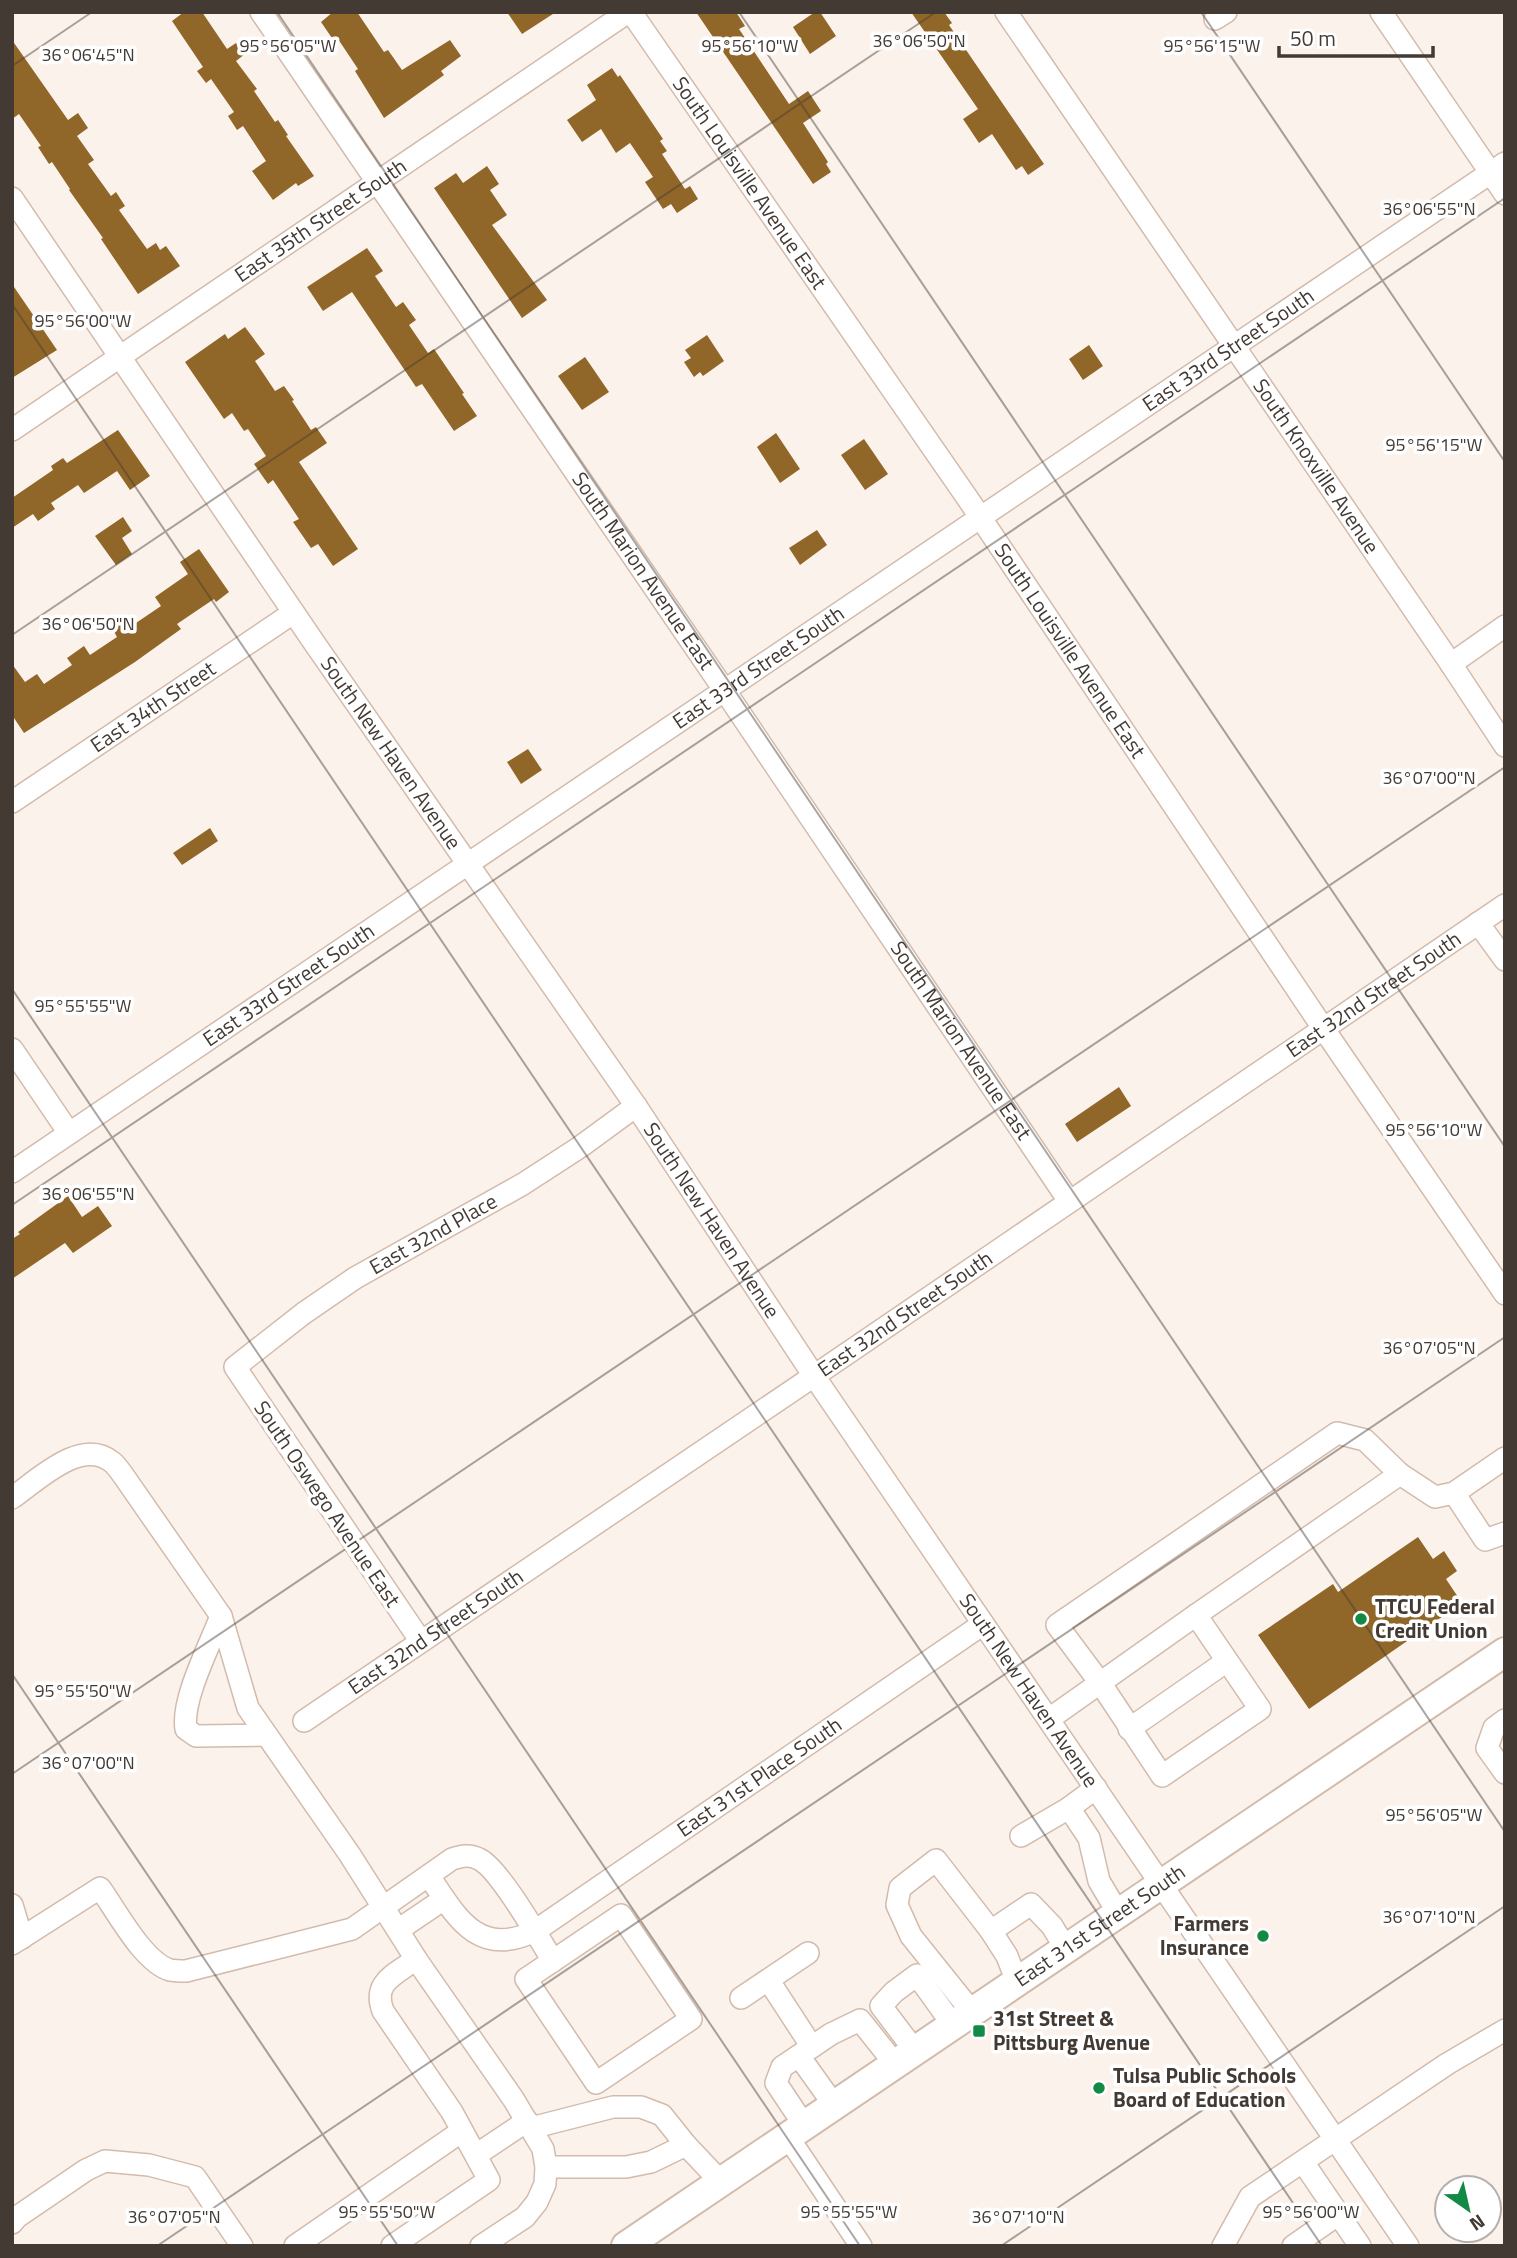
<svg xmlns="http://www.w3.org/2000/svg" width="1517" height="2258" viewBox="0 0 1517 2258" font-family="'Titillium Web',sans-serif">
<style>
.building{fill:#916729}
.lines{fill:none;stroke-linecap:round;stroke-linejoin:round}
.minor-casing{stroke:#d3bbac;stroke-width:24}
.major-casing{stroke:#d3bbac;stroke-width:32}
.minor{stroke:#fff;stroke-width:21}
.major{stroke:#fff;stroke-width:28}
.ticks{fill:none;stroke:#433a34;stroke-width:2;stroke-opacity:0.45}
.poi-dot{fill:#128a45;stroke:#fff;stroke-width:2.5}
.labels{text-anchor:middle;stroke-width:7;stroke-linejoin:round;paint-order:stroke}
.street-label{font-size:21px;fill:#433a34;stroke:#fff}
.poi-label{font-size:21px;font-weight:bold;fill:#433a34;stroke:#fff;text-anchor:start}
.ticks-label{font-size:18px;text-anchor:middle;fill:#433a34;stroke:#fff;stroke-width:7;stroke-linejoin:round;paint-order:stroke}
</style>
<rect width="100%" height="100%" fill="#fcf2ec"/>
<!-- building -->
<g class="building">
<polygon points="184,12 202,12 227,49 236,43 245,54 236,61 257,89 254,91 275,122 278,120 288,135 286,136 314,176 298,186 296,183 273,200 252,171 266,161 243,126 237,130 228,116 234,112 211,79 206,83 197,71 203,67 172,21"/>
<polygon points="333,12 357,12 384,52 388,50 402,70 450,40 461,56 441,71 444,75 384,118 355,71 358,69 338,39 334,41 321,22"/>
<polygon points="507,12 556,12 522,34"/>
<polygon points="696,12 736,12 745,26 739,29 789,104 808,91 821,111 803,123 828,162 826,164 831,172 813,184"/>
<polygon points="815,12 820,12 836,36 810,54 793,27"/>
<polygon points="911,12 944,12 952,23 949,25 1044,164 1028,175 1022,166 1016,170 992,134 979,143 963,119 978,109"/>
<polygon points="12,40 68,120 78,113 88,128 77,136 94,160 88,164 111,196 116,192 125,206 119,210 147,249 156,243 160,250 166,246 180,266 138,294 101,239 103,238 69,190 70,189 52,162 49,164 38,147 41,146 19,114 12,119"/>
<polygon points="612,68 618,77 620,75 663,139 660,141 667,151 662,154 685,189 690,186 698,199 677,213 671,204 663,209 645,182 653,177 630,143 616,153 601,129 582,142 567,120 596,100 587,85"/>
<polygon points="487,166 499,184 490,190 507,215 492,225 547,300 522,318 434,188 456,173 463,183"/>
<polygon points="367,248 383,271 375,276 396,307 403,302 416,320 409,325 428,353 434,349 464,393 462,394 477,416 454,431 422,384 416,387 352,292 323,311 307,287"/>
<polygon points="12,284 57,350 12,378"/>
<polygon points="245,327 265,354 255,361 275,391 284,386 294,400 292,401 311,430 316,427 327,443 299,462 358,549 333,566 318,544 311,548 293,522 299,519 273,480 268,484 254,464 266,456 248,429 244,431 232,413 224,419 185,362 225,334 228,339"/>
<polygon points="707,335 724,361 703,376 700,372 694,377 684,362 691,358 685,350"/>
<polygon points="1089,345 1103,366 1083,380 1069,359"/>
<polygon points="585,357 609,392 582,410 558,376"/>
<polygon points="118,430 150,476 130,490 117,471 84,493 78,485 51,503 55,509 38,521 33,514 12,528 12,498 53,470 51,466 63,458 67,463"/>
<polygon points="776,433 800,469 780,483 757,447"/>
<polygon points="864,439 888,474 865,490 841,455"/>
<polygon points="123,517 132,531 122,538 132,554 116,565 95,536"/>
<polygon points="817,530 827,545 800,565 789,548"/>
<polygon points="199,549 229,592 216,602 214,599 177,624 181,629 135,662 24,733 12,715 12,664 25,682 37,674 44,684 72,665 67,658 84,646 90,655 117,637 112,628 128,617 133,625 161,606 155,597 188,574 180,562"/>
<polygon points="528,749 542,770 521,784 507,762"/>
<polygon points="210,828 218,841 182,865 173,853"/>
<polygon points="1119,1087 1131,1106 1077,1142 1065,1124"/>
<polygon points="68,1196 82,1217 98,1206 112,1226 73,1253 65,1243 12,1279 12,1239 20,1234 18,1232"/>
<polygon points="1418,1537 1433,1559 1444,1551 1457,1571 1446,1579 1462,1603 1309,1709 1258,1635 1333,1584 1338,1592"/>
</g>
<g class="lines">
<defs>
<g id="minor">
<path id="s1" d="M261,12L725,691L1069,1201"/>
<path id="s2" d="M631,12L968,499L1323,1028L1505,1294"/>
<path id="s3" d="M1006,12L1451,664L1505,746"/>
<polyline points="1381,12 1505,194"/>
<polyline points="1215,19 1226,12"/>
<path id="s4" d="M12,198L315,644L636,1106L814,1376L1408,2246"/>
<path id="s5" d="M12,430L628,12"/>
<polyline points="1451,664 1505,626"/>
<path id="s6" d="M12,802L293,613"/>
<polyline points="1478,923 1505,960"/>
<polyline points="12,1049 69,1133"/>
<path id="s7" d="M12,1172L1505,163"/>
<polyline points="1454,1493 1485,1540 1505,1533"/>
<path d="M12,1498C38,1480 81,1437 112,1462C116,1465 120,1471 123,1475L221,1616L248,1708L350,1855L416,1959"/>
<polyline points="1196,1615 1260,1709 1162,1776 1101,1684 1057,1625 1337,1433 1365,1440 1400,1474 1435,1497 1454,1493 1505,1458"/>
<path d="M221,1616C210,1645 181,1700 186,1729L196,1736L266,1735"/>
<path id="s8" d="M420,1640L235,1367L304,1313L355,1278L523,1184L580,1147L636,1106"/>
<polyline points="1049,1719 1196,1615 1400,1474"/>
<polyline points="1505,1720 1494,1728 1487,1748 1505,1773"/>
<path id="s9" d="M304,1721L839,1359L1505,905"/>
<polyline points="1129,1729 1227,1661"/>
<polyline points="1069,1808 1089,1838 1099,1881 1118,1913"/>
<polyline points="1021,1836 1069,1808 1096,1788"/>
<path id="s10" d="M429,1876C457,1918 478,1958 535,1931L983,1624"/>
<polyline points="12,1905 22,1938"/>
<polygon points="621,1915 691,2019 596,2083 526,1979"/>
<polyline points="398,1930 444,1899"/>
<path d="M12,1944L100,1888C116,1910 143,1962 170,1970C175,1971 181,1971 186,1971L352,1929L452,1859C462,1856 469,1854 479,1859C499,1868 540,1940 553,1961"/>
<polyline points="769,1981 812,2047"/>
<polyline points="1017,1982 1007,1956 991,1931 1031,1904 1052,1926 1066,1949"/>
<polyline points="741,1998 808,1953"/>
<polyline points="972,2012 911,1936 897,1905 900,1888 936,1860 991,1931"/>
<polyline points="915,2051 881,2006 894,1992 917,1975 953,2025"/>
<polyline points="799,2056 834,2105"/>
<polyline points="804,2125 776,2083 782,2067 831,2034 860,2020 895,2064"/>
<polyline points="531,2128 613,2107 641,2107 662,2115 686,2145 721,2182"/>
<polyline points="788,2137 861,2246"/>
<polyline points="476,2155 527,2121"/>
<polyline points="1303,2162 1360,2246"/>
<polyline points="546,2167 626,2167 651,2162 686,2145"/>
<polyline points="12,2223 17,2217 86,2170 105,2161 149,2165 195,2177 242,2246"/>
<polyline points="295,2246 462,2131"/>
<path d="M392,2246L489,2180L452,2112L383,2011C372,1982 395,1975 416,1959L514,2100L543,2149L546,2167L545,2184L537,2202L525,2217L481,2246"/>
<polyline points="1223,2246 1250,2197 1447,2064 1505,2030"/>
<polyline points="1293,2246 1339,2214"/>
</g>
<g id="major">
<path id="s11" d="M626,2246L1505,1652"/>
</g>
</defs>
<!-- minor casing -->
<use href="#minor" class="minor-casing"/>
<!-- major casing -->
<use href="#major" class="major-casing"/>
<!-- minor -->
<use href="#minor" class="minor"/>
<!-- major -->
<use href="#major" class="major"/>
</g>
<!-- ticks -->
<path class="ticks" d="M277,12L1505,1832M739,12L1505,1147M1201,12L1505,462M12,66L92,12M12,304L1322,2246M12,635L936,12M12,989L860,2246M12,1205L1505,198M12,1674L398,2246M12,1774L1505,767M157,2246L1505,1337M1001,2246L1505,1906"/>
<!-- markers -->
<g class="poi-dot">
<circle cx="1361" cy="1619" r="7"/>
<circle cx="1263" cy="1936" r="7"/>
<rect x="972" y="2024" width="14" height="14" rx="3.5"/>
<circle cx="1099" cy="2088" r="7"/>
</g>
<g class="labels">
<!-- street labels -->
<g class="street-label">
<text dy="7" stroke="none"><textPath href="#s2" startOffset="208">South Louisville Avenue East</textPath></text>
<text dy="7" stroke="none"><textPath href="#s5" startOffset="373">East 35th Street South</textPath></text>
<text dy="7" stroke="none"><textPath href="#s7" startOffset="1468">East 33rd Street South</textPath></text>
<text dy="7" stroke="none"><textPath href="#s3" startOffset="550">South Knoxville Avenue</textPath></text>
<text dy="7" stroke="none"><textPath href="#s1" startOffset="677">South Marion Avenue East</textPath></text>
<text dy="7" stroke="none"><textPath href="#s2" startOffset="775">South Louisville Avenue East</textPath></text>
<text dy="7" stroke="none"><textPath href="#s7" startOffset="901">East 33rd Street South</textPath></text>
<text dy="7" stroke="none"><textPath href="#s6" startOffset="170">East 34th Street</textPath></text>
<text dy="7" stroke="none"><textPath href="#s4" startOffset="672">South New Haven Avenue</textPath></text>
<text dy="7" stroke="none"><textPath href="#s7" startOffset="334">East 33rd Street South</textPath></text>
<text dy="7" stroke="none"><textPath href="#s9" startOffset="1293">East 32nd Street South</textPath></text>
<text dy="7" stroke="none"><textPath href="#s1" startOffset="1244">South Marion Avenue East</textPath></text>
<text dy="7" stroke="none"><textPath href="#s4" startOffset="1239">South New Haven Avenue</textPath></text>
<text dy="7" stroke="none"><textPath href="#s8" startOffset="569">East 32nd Place</textPath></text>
<text dy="7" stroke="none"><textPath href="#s9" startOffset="726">East 32nd Street South</textPath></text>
<text transform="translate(327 1504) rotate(56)" y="7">South Oswego Avenue East</text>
<text dy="7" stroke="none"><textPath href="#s9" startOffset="159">East 32nd Street South</textPath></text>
<text dy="7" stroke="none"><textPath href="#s4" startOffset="1806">South New Haven Avenue</textPath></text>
<text dy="7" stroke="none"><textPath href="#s10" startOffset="408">East 31st Place South</textPath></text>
<text dy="7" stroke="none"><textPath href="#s11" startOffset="572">East 31st Street South</textPath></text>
</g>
<!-- poi labels -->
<g class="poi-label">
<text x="1375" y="1614">TTCU Federal<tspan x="1375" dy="24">Credit Union</tspan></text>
<text x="1249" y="1931" text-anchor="end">Farmers<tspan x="1249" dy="24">Insurance</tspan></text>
<text x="993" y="2026">31st Street &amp;<tspan x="993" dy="24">Pittsburg Avenue</tspan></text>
<text x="1113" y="2083">Tulsa Public Schools<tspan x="1113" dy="24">Board of Education</tspan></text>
</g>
</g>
<g class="ticks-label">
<text x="919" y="47">36°06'50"N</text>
<text x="288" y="52">95°56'05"W</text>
<text x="1212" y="52">95°56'15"W</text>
<text x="750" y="52">95°56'10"W</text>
<text x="88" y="61">36°06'45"N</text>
<text x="1429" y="215">36°06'55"N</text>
<text x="83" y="327">95°56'00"W</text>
<text x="1434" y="451">95°56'15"W</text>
<text x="88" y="630">36°06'50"N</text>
<text x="1429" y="784">36°07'00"N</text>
<text x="83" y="1012">95°55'55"W</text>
<text x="1434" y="1136">95°56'10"W</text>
<text x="88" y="1200">36°06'55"N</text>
<text x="1429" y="1354">36°07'05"N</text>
<text x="83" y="1697">95°55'50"W</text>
<text x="88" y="1769">36°07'00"N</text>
<text x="1434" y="1821">95°56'05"W</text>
<text x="1429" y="1923">36°07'10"N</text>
<text x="387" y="2218">95°55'50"W</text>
<text x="849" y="2218">95°55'55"W</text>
<text x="1311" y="2218">95°56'00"W</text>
<text x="174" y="2223">36°07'05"N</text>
<text x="1018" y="2223">36°07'10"N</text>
</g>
<!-- border -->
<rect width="1517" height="2258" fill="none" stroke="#433a34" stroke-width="28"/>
<!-- north arrow -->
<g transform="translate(1468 2209) rotate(146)"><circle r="33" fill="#ffffff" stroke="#b4b0ae" stroke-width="2"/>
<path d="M0-5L12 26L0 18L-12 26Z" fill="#128a45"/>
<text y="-10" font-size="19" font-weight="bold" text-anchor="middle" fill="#433a34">N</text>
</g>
<!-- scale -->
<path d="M1279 46v10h154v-10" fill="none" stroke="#433a34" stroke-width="3.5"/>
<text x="1290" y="46" font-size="21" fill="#433a34" stroke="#ffffff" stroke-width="5" paint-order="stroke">50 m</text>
</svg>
